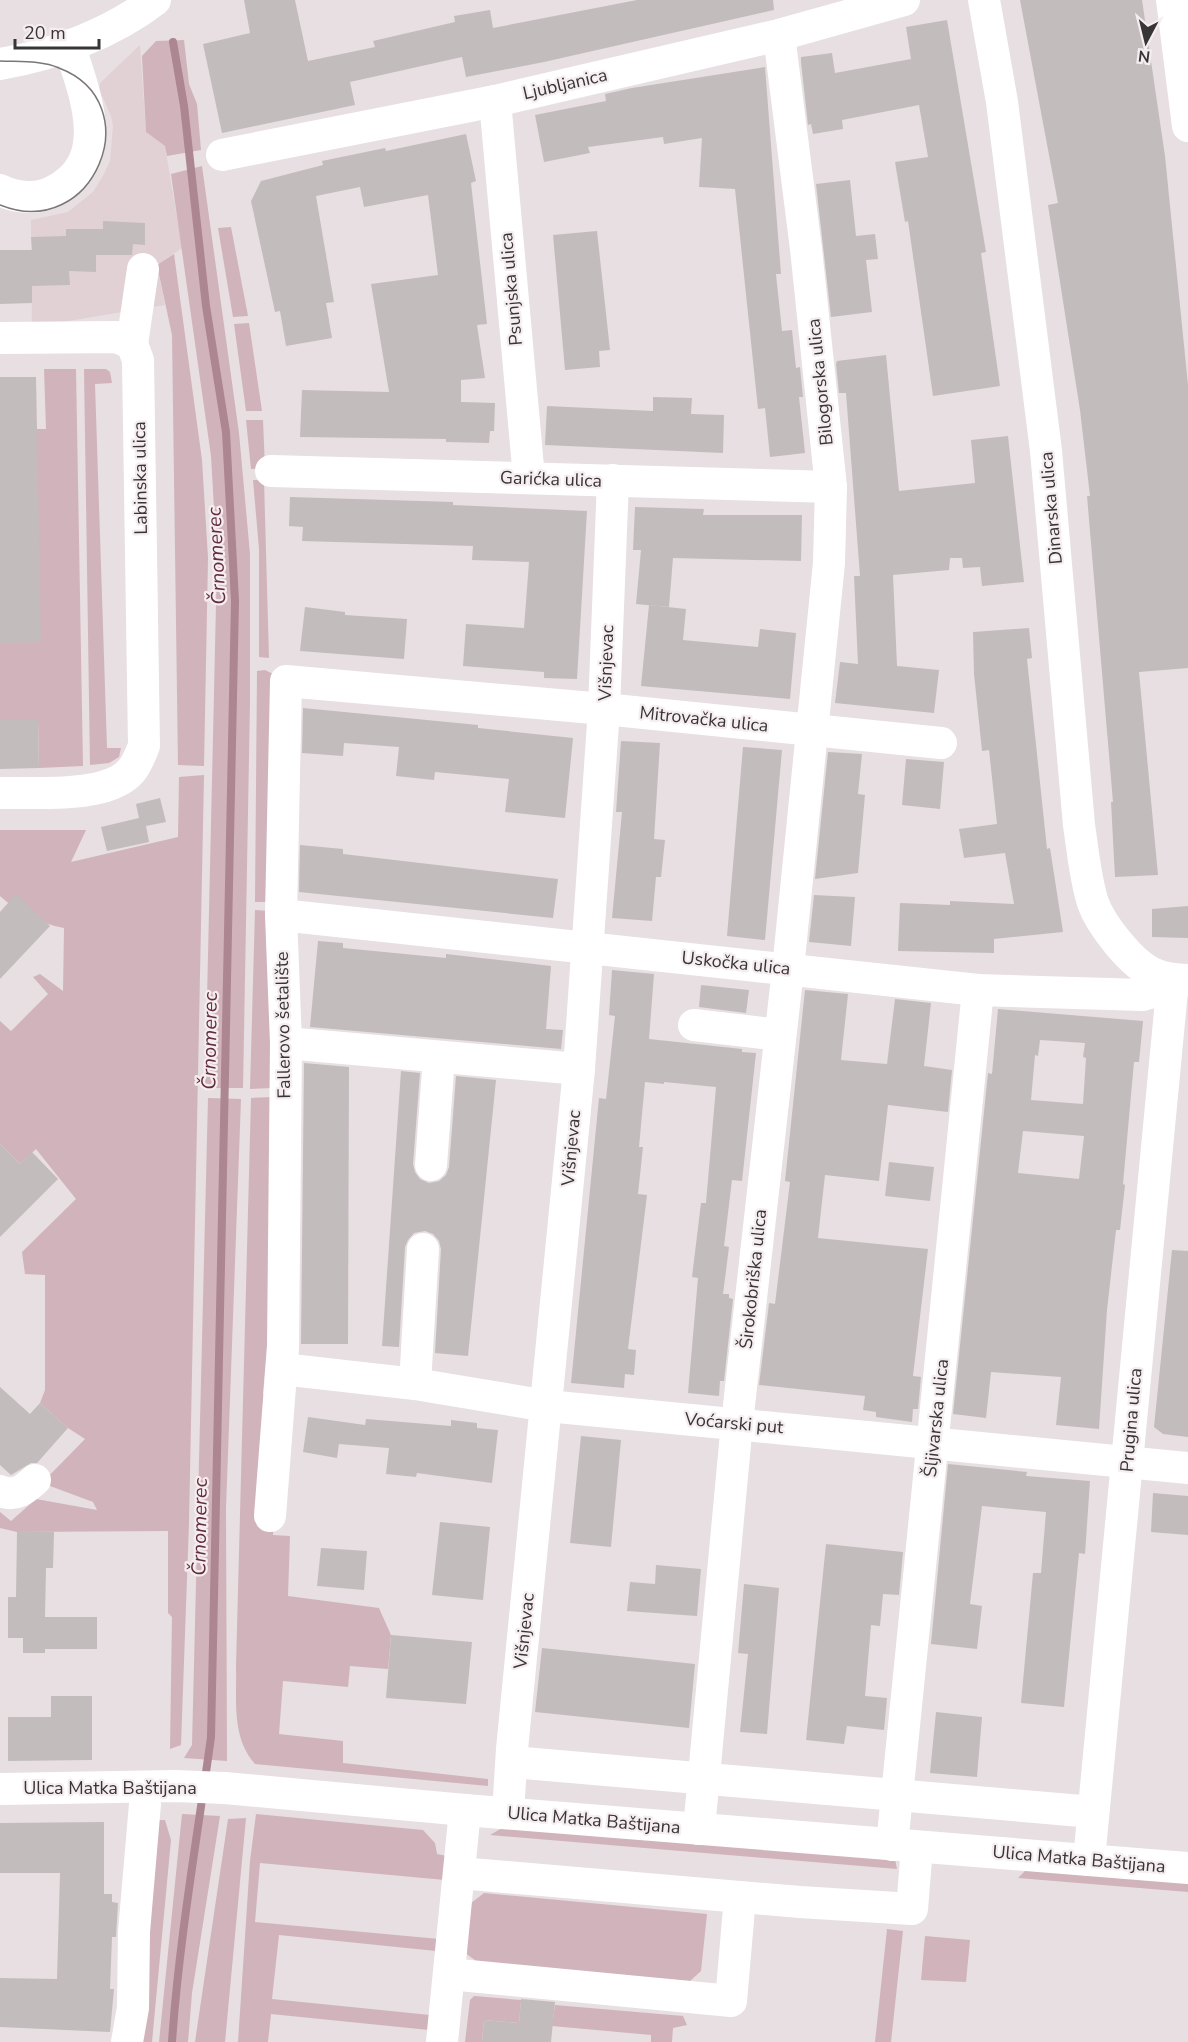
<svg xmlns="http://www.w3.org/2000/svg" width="1188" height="2042" viewBox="0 0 1188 2042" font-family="'Nunito Sans',sans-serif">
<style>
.built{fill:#e1d1d5}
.green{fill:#d1b3bb}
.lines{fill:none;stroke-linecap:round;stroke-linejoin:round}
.stream{stroke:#ac8691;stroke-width:8}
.building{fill:#c3bcbd;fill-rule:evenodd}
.minor{stroke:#fff;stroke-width:32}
.tram{stroke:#7b7677;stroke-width:1.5}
.labels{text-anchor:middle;stroke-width:4.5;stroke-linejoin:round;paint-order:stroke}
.street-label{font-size:18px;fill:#383536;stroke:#f5edef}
.water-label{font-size:20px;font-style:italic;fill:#622e3f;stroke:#f5edef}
</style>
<rect width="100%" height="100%" fill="#e7dfe1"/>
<!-- built -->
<polygon class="built" points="140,45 146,132 165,146 182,248 157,265 165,305 32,327 31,220 68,212 93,192 103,176 110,161 113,126 111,116 99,89 100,83"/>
<!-- green -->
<g class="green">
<polygon points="184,40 189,84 197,104 201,150 167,156 165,146 146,132 142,56 156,41"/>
<polygon points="202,166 239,433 250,554 250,702 243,1088 205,1088 217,560 211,456 171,174"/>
<polygon points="231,227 248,316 233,317 218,228"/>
<polygon points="174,254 202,460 208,558 204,766 178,765 172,335 157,265"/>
<polygon points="249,323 262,411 246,411 234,324"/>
<polygon points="44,369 76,369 83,766 39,768 38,719 0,719 0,643 37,429 46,429"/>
<polygon points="84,369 106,369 110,372 112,383 95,384 107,748 121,748 119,757 109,763 90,765"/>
<polygon points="246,420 263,420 265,468 251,469"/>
<polygon points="253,480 264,480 269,658 259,657 259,549"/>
<polygon points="265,670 277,676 270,902 255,902 257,671"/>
<path d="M204,775L189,1523L181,1745L170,1749L172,1617L168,1613V1531L17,1532L0,1528V1512L11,1521L36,1499L97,1510L93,1502L42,1483L85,1439L68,1428L40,1403L45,1390V1275L25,1274L22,1252L76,1199L36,1149L20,1164L0,1144V1021L11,1031L48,994L33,977L40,974L63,991L64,928C42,924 17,912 0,896V830H86L71,862L178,837L179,777Z"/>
<polygon points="255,910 270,911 273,1088 250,1089"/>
<path d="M274,1097L271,1296L263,1394L278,1399L273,1535L290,1536L288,1596L379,1608L391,1635L388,1669L350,1666L348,1687L283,1681L279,1734L343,1741V1763L488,1779V1786L255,1764C231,1737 237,1700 236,1666L251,1098Z"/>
<polygon points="208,1098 241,1099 226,1508 227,1761 184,1758 192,1745"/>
<polygon points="182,1814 220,1816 192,1993 188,2042 159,2042"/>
<polygon points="256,1814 423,1830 435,1843 437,1854 447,1856 445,1880 260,1863 255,1922 439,1939 436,1951 279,1935 272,1999 430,2015 429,2030 271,2014 268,2042 238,2042 250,1861"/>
<polygon points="246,1818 225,2042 195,2042 228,1819"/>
<polygon points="154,1820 165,1820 171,1840 152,2042 135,2042"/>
<polygon points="502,1828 895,1859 897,1869 490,1835"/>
<polygon points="1026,1870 1188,1883 1188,1892 1018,1878"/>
<polygon points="484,1893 707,1914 701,1971 690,1981 479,1963 465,1953 470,1904"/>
<polygon points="887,1929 903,1931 891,2042 875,2042"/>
<polygon points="925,1936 970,1940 966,1982 921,1980"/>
<polygon points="474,1996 521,2000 519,2023 484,2020 482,2042 465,2042 470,2000"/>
<polygon points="555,2005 683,2016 687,2025 673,2028 672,2042 651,2042 651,2035 552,2026"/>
</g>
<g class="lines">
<!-- stream -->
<path class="stream" d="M172,2042C179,1940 197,1839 211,1737L235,601L226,432L206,306L184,106L173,42"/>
</g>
<!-- building -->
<g class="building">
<polygon points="244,0 295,0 308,61 375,47 373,41 455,22 454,16 490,10 493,28 637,0 773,0 774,10 544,62 466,77 462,57 350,82 355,105 222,133 203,44 250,33"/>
<polygon points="1020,0 1142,0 1165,156 1188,385 1188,668 1139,672 1158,875 1115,877 1111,802 1113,802 1087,496 1090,496 1080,410 1048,205 1058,203"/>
<polygon points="947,20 986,252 981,253 1000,386 933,396 908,221 905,222 895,162 928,157 919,105 842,120 843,129 813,134 811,124 808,125 801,62 801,57 832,53 835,73 911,59 906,27"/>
<polygon points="765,67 781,274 776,274 782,331 792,330 796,368 800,367 803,397 799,397 805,453 770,457 765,408 758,409 735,189 699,187 702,138 664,144 663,137 588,147 590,153 544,162 535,115 606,101 605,94 632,88"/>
<polygon points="466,134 476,181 471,183 487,324 477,325 485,378 461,380 461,402 495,403 494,431 490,431 489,443 446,442 446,439 300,437 302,390 389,392 371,284 438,275 428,195 364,207 360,187 316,196 334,302 326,303 332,338 286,346 280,311 275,312 251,201 261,181 323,165 322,161 385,148 386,151"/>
<polygon points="850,180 856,236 875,234 878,259 866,260 872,312 831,317 816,184"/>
<polygon points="103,221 145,223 145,245 133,244 132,255 96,255 96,272 69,271 70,285 32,286 32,303 0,304 0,250 32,250 31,237 66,236 66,229 103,229"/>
<polygon points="597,231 610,350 599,351 600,367 565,370 553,235"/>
<polygon points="886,355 899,491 975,483 971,440 1008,436 1024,582 982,586 980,567 963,568 962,558 950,558 949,570 893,575 897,666 939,670 934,713 835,703 840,662 858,664 854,576 860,576 846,393 839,393 836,364 837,361"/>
<polygon points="0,377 36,377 41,642 0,643"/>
<polygon points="653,397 692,398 691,414 724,415 723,453 545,445 547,406 653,411"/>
<polygon points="290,497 453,502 453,505 587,511 577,679 544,678 544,672 463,666 466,624 524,628 529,562 472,560 473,546 302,541 303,527 289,526"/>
<polygon points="635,507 704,509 703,515 802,515 801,561 673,558 669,607 636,604 641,550 633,550"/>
<polygon points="649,605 686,609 683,640 758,647 760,629 796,633 790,699 641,686"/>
<polygon points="305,607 345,612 345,615 407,619 404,659 300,651"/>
<polygon points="1029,628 1032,658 1027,659 1047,849 1050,848 1063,932 994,939 994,953 898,951 900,903 950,905 950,901 1014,904 1005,853 964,858 959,829 997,824 989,750 982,751 974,674 973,632"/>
<polygon points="303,708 478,725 478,728 573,738 565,818 505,812 509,779 435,772 434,780 396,776 399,747 344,743 343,756 302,753"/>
<polygon points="0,719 38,719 39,768 0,769"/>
<polygon points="621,741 660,743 654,839 665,840 661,877 656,877 652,921 612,918 622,812 616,812"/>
<polygon points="743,747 782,750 765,940 727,936"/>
<polygon points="828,752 862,754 858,794 865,795 858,873 815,879"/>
<polygon points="906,759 944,762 940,809 902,805"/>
<polygon points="160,798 166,822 146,826 149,842 107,851 101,827 139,818 136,804"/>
<polygon points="300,845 343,849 343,854 558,879 553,918 299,892"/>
<polygon points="16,894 50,926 0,979 0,912"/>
<polygon points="814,895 855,897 851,946 809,942"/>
<polygon points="1188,906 1188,938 1152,937 1152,909"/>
<polygon points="318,941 343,943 343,948 446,958 446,954 551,966 546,1029 563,1030 561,1049 310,1027"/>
<polygon points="612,970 654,974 649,1039 742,1049 742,1052 756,1053 742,1181 732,1180 724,1246 729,1247 723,1294 729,1294 729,1298 733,1299 724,1381 720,1381 719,1396 688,1393 698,1278 692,1277 701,1203 706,1203 716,1087 664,1082 664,1084 645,1082 639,1147 643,1147 638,1194 647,1195 628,1349 636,1350 634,1375 625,1374 624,1388 571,1383 599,1098 606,1099 615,1016 609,1015"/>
<polygon points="701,985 749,990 746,1013 699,1007"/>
<polygon points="805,990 848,994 841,1060 887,1064 895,999 931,1003 924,1066 952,1070 948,1112 888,1105 879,1181 825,1175 818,1238 928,1249 913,1376 921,1377 918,1409 913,1409 912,1422 876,1417 876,1412 863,1410 865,1396 759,1385 769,1303 775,1304 783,1239 790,1182 785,1181"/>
<path d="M998,1009L1143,1021L1139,1062H1134L1123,1184L1125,1185L1120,1230H1116L1107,1310L1099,1429L1056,1425L1061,1377L991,1372L986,1418L953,1414L988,1073L992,1074ZM1040,1040L1085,1043L1083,1057L1086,1058L1083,1104L1031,1100L1035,1055L1038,1056ZM1023,1131L1084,1136L1079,1179L1018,1173Z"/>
<polygon points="304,1063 349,1067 348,1344 301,1344"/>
<polygon points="401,1071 420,1073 413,1164 415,1172 420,1179 429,1183 439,1181 446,1175 449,1167 456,1076 496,1080 468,1356 435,1353 441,1249 439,1241 433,1234 425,1231 414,1233 408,1240 405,1247 399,1347 382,1346"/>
<polygon points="0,1144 20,1164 32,1152 58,1179 0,1237"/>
<polygon points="889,1162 934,1167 930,1201 885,1196"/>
<polygon points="1172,1250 1188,1251 1188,1437 1163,1434 1154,1427"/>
<polygon points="0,1387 30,1414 40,1403 68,1428 37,1463 31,1463 11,1475 0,1465"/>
<polygon points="308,1417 365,1425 366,1419 451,1426 451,1420 477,1423 477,1428 498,1430 492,1483 417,1473 416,1477 386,1474 389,1448 339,1444 337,1458 303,1452"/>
<polygon points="581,1436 621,1440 611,1547 570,1543"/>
<polygon points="948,1464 1027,1472 1026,1476 1090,1481 1085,1554 1079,1553 1064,1707 1021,1703 1033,1573 1041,1573 1046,1512 982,1506 970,1604 982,1606 977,1649 931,1644"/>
<polygon points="1153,1493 1188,1496 1188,1535 1151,1532"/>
<polygon points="440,1522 490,1527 483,1600 432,1595"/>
<polygon points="17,1532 54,1532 53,1568 46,1568 45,1617 97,1617 97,1649 45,1649 45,1653 23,1653 23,1638 8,1638 8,1597 16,1597"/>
<polygon points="826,1544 903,1552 899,1595 883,1594 880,1626 871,1625 865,1696 887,1698 884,1730 847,1726 844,1744 806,1740"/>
<polygon points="321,1548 367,1551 364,1590 317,1586"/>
<polygon points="656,1565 701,1569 697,1616 627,1611 630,1582 655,1584"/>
<polygon points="744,1584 779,1588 767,1734 740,1732 748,1654 738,1653"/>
<polygon points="391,1635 472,1642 466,1704 386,1698"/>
<polygon points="542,1648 695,1664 689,1728 535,1712"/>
<polygon points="51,1696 92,1696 92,1760 8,1761 8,1717 51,1717"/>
<polygon points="936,1712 982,1717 977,1777 930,1773"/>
<polygon points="104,1822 104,1894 112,1894 112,1902 118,1903 116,1937 112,1937 110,1989 114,1989 110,2032 0,2027 0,1978 57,1979 60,1873 0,1873 0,1823"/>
<polygon points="521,1999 555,2002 551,2042 482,2042 484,2020 519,2023"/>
</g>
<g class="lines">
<!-- minor -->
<g class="minor">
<path d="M984,0L1002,102L1046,451L1079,825C1083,851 1085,878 1093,903C1101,925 1131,963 1152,973C1164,979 1175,980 1188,980"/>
<polyline points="1172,0 1188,126"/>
<path d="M0,64C54,55 112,33 155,0"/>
<polyline points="495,101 529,478"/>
<polyline points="222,155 495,101 779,35 904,0"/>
<path d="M0,190C16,198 38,200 54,191C113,161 85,94 69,45"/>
<path d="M0,338L117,337L132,344L138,360L144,746C141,753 138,761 134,767C113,800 35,792 0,793"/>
<polyline points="132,344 143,269"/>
<polyline points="271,471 831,487"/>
<polyline points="281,915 978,990 1143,995 1156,991 1173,980"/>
<polyline points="694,1025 780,1035"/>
<polyline points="286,1043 579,1069"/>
<polyline points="431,1165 439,1057"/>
<polyline points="282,1369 415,1384 547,1406 1188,1468"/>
<polyline points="415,1384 423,1249"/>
<path d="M0,1491C15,1497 24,1490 35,1480"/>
<polyline points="270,1516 283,1348 286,1043 281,915 286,681 604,709 941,743"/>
<polyline points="512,1762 1093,1812"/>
<polyline points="0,1789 174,1786 225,1788 465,1810 1188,1868"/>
<polyline points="508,1813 512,1749 579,1069 604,709 613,480"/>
<polyline points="699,1829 737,1423 788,969 829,563 831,487 806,249 779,35"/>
<polyline points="892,1845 978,990"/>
<polyline points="1089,1860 1173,980"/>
<polyline points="459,1873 800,1902 912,1909 917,1847"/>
<polyline points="449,1974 731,2001 740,1897"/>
<polyline points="127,2042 133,2008 134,1932 145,1804"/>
<polyline points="442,2042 465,1810"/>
</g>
<!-- tram -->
<path class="tram" d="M0,61C19,62 41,60 59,68C151,103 94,243 0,205"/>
</g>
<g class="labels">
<!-- street labels -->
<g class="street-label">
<text transform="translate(565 84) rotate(-13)" y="6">Ljubljanica</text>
<text transform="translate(511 289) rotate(-95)" y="6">Psunjska ulica</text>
<text transform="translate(820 382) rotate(-96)" y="6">Bilogorska ulica</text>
<text transform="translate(140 478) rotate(-91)" y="6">Labinska ulica</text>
<text transform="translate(551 479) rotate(2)" y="6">Garićka ulica</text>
<text transform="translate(1051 508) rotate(-95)" y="6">Dinarska ulica</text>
<text transform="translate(606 663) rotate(-88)" y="6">Višnjevac</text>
<text transform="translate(704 719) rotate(6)" y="6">Mitrovačka ulica</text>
<text transform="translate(736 963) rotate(6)" y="6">Uskočka ulica</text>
<text transform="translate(283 1025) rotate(-91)" y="6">Fallerovo šetalište</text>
<text transform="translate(571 1148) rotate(-85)" y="6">Višnjevac</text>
<text transform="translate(753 1279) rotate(-84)" y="6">Širokobriška ulica</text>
<text transform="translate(936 1418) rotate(-84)" y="6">Šljivarska ulica</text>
<text transform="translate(1131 1420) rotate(-85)" y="6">Prugina ulica</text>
<text transform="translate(734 1423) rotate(5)" y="6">Voćarski put</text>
<text transform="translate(524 1631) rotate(-84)" y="6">Višnjevac</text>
<text x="110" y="1794">Ulica Matka Baštijana</text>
<text transform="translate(594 1820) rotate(5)" y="6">Ulica Matka Baštijana</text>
<text transform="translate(1079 1859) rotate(5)" y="6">Ulica Matka Baštijana</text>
</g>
<!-- water labels -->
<g class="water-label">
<text transform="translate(216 556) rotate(-93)" y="7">Črnomerec</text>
<text transform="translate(209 1041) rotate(-89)" y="7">Črnomerec</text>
<text transform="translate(199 1527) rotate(-89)" y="7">Črnomerec</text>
</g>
</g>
<!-- north arrow -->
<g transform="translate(1146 42) rotate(187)" stroke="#f5edef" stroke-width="4.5" paint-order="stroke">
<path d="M0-4.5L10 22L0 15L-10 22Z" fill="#383536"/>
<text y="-9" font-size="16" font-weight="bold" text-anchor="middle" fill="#383536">N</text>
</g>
<!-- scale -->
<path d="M15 39v9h84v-9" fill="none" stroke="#383536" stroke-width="3"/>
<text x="24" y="39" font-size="18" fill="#383536" stroke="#f5edef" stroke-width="4.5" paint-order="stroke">20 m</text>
</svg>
